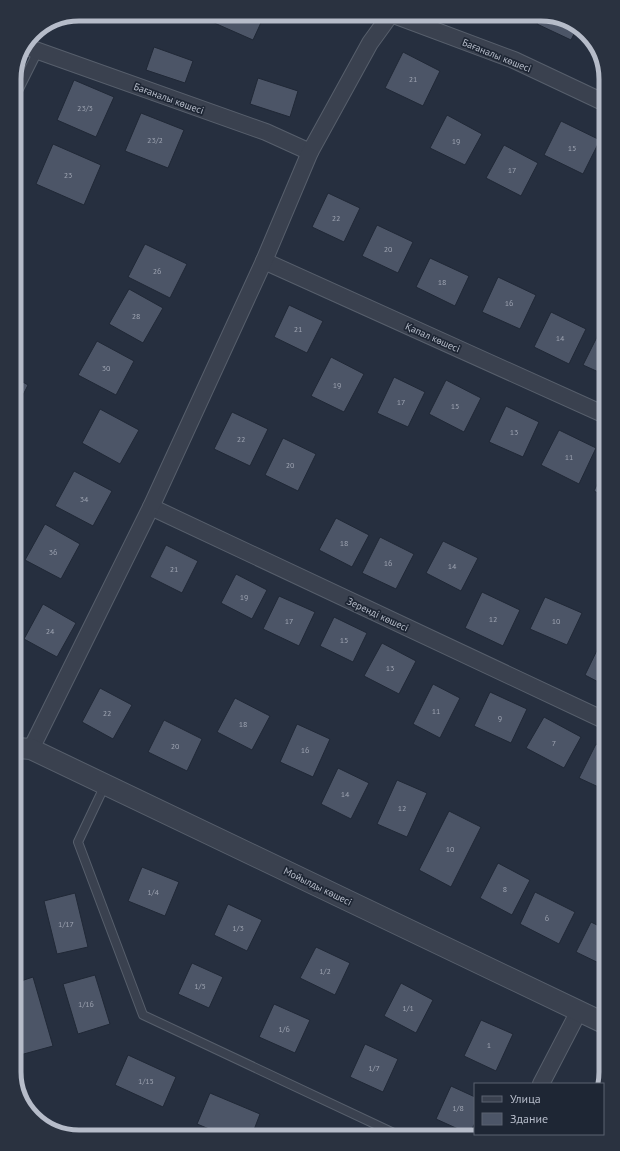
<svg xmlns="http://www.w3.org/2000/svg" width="620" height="1151" viewBox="0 0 620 1151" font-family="'PT Sans',sans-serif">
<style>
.building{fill:#4c5567;stroke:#202836}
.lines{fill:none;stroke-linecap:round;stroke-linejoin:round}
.service-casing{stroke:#575f6c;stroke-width:10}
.minor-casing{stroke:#575f6c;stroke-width:18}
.tertiary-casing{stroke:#575f6c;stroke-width:22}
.service{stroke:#3a414f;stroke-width:8}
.minor{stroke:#3a414f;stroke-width:16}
.tertiary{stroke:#3a414f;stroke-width:20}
.labels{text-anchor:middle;stroke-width:3.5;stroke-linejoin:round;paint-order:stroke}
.number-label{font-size:8px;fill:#9ca2b0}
.street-label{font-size:10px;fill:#b6bcc9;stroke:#1e2634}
.rim{fill:none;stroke:#b6bcc9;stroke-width:5}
</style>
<rect width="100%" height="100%" fill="#262f3f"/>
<!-- building -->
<g class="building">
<polygon points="194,14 265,14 253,40"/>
<polygon points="542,14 578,26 571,40 537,24"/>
<polygon points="64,20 62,27 53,24"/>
<polygon points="154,47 193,61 185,83 146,70"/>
<polygon points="598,50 601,54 601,62 594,59"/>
<polygon points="403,52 440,71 423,106 385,88"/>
<polygon points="258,78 298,91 290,117 250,104"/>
<polygon points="74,80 114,97 96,137 57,120"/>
<polygon points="141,113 184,130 168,168 125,151"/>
<polygon points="447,115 482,134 465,165 430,148"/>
<polygon points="561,121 600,140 583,174 544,155"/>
<polygon points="53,144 101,165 84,205 36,184"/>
<polygon points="504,145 538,163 521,196 486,178"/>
<polygon points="328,193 360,208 344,242 312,227"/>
<polygon points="377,225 413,242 398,273 362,256"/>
<polygon points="145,244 187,264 170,298 128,277"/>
<polygon points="430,258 469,276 455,306 416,287"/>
<polygon points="498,277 536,295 520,329 482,312"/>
<polygon points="129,289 163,308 143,343 109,324"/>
<polygon points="289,305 323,321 307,353 274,337"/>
<polygon points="551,312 586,329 569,364 534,347"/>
<polygon points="599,333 602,335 603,374 583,365"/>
<polygon points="97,341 134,361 116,395 78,375"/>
<polygon points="331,357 364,374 344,412 311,396"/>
<polygon points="394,377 425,392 408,427 377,413"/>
<polygon points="16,378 28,385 16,409"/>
<polygon points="446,380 481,398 464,432 429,414"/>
<polygon points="506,406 539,422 523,457 489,442"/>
<polygon points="100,409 139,430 120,464 82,443"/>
<polygon points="232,412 268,429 250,466 214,449"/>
<polygon points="559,430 596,448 579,484 541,465"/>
<polygon points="283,438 316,454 298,491 265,475"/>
<polygon points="74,471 112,491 93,526 55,506"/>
<polygon points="603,472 603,496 594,491"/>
<polygon points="336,518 369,535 352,567 319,550"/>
<polygon points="45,524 80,544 61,579 25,560"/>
<polygon points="380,537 414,554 396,589 362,573"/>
<polygon points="443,541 478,558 461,591 426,573"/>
<polygon points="166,545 198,561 182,593 150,577"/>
<polygon points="236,574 267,590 252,619 221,603"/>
<polygon points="482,592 520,610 503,646 465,628"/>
<polygon points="279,596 315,612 299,646 263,629"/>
<polygon points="545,597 582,613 567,645 530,629"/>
<polygon points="43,604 76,623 57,657 24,639"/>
<polygon points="334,617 367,633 353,662 320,646"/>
<polygon points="602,640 604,641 604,685 585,675"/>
<polygon points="382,643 416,661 399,694 364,676"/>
<polygon points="433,684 460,698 440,738 413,724"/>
<polygon points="100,688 132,705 113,739 82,722"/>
<polygon points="490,692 527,709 511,743 474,726"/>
<polygon points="235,698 270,716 252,750 217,732"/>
<polygon points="544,717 581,737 564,768 526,748"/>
<polygon points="164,720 202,739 187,771 148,752"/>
<polygon points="297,724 330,739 313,777 280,762"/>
<polygon points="596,744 604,748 605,790 579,778"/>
<polygon points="338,768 369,783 351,819 321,804"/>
<polygon points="397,780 427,793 407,837 377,824"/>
<polygon points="449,811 481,827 451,887 419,870"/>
<polygon points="498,863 530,880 512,915 480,898"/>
<polygon points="142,867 179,882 165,916 128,901"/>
<polygon points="535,892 575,912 559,944 520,924"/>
<polygon points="75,893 88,947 57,954 44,901"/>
<polygon points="228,904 262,920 247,951 214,935"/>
<polygon points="591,922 605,929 605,966 576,952"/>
<polygon points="316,947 350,963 335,995 300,978"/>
<polygon points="192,963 223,977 209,1008 178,994"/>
<polygon points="95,975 110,1024 78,1034 63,984"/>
<polygon points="33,977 53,1046 20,1055 18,982"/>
<polygon points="401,983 433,1000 416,1033 384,1016"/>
<polygon points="274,1004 310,1020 295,1053 259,1037"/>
<polygon points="481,1020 513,1034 496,1071 464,1056"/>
<polygon points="365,1044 398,1059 383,1092 350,1077"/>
<polygon points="128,1055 176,1077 163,1107 115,1085"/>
<polygon points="451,1086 475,1097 475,1123 470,1133 467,1133 436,1119"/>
<polygon points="210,1093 260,1114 252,1135 224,1135 197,1124"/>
</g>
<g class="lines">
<defs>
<g id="service">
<polyline points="14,99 38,51"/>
<polyline points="105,785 78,842 143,1015 396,1134"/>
</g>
<g id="minor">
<polyline points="391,14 514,60 601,101"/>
<polyline points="27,47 266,132 310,152"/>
<polyline points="264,261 603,414"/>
<polyline points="151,507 604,720"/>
<polyline points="31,749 151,507 264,261 310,152 370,43 391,14"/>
<polyline points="541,1084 579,1011"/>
<polyline points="19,1095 20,1099"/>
</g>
<polyline id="tertiary" points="17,748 31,749 606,1024"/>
</defs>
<!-- service casing -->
<use href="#service" class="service-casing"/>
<!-- minor casing -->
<use href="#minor" class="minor-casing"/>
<!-- tertiary casing -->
<use href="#tertiary" class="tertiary-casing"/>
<!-- service -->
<use href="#service" class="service"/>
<!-- minor -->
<use href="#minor" class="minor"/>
<!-- tertiary -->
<use href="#tertiary" class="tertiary"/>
</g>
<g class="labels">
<!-- number labels -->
<g class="number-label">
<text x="413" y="82">21</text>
<text x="85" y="111">23/3</text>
<text x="155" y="143">23/2</text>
<text x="456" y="144">19</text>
<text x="572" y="151">15</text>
<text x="512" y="173">17</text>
<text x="68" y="178">23</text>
<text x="336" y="221">22</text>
<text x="388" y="252">20</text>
<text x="157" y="274">26</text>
<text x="442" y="285">18</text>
<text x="509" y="306">16</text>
<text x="136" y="319">28</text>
<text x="298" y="332">21</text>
<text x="560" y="341">14</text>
<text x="106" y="371">30</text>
<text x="337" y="388">19</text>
<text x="401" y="405">17</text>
<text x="455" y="409">15</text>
<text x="514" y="435">13</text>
<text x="241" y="442">22</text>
<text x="569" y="460">11</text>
<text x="290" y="468">20</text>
<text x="84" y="502">34</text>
<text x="344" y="546">18</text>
<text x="53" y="555">36</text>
<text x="388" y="566">16</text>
<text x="452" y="569">14</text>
<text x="174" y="572">21</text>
<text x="244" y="600">19</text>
<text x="493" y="622">12</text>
<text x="289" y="624">17</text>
<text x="556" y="624">10</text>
<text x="50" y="634">24</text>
<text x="344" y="643">15</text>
<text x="390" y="671">13</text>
<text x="436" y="714">11</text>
<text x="107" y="716">22</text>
<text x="500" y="721">9</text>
<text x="243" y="727">18</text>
<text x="554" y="746">7</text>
<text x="175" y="749">20</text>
<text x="305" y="753">16</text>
<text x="345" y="797">14</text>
<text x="402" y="811">12</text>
<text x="450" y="852">10</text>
<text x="505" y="892">8</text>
<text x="153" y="895">1/4</text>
<text x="547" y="921">6</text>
<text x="66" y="927">1/17</text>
<text x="238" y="931">1/3</text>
<text x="325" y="974">1/2</text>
<text x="200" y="989">1/5</text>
<text x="86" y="1007">1/16</text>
<text x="408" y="1011">1/1</text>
<text x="284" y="1032">1/6</text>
<text x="489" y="1048">1</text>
<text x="374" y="1071">1/7</text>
<text x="146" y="1084">1/15</text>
<text x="458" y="1111">1/8</text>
</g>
<!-- street labels -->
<g class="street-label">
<text transform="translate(497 55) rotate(22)" y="4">Бағаналы көшесі</text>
<text transform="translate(169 98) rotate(20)" y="4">Бағаналы көшесі</text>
<text transform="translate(433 337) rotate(24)" y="4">Қапал көшесі</text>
<text transform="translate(378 614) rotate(25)" y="4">Зеренді көшесі</text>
<text transform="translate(318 886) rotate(26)" y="4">Мойылды көшесі</text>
</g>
</g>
<!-- crop -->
<path d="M0 0H620V1151H0ZM79 21H541A58 58 0 0 1 599 79V1072A58 58 0 0 1 541 1130H79A58 58 0 0 1 21 1072V79A58 58 0 0 1 79 21Z" fill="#2a3240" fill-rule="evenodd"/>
<path class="rim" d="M79 21H541A58 58 0 0 1 599 79V1072A58 58 0 0 1 541 1130H79A58 58 0 0 1 21 1072V79A58 58 0 0 1 79 21Z"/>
<!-- legend -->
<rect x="474" y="1083" width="130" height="52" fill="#1e2634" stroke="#5b6270"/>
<rect x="482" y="1096" width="20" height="6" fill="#3a414f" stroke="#5b6270"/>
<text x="510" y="1103" font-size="12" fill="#b6bcc9">Улица</text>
<rect x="482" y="1113" width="20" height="12" fill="#4c5567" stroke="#5b6270"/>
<text x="510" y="1123" font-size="12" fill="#b6bcc9">Здание</text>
</svg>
